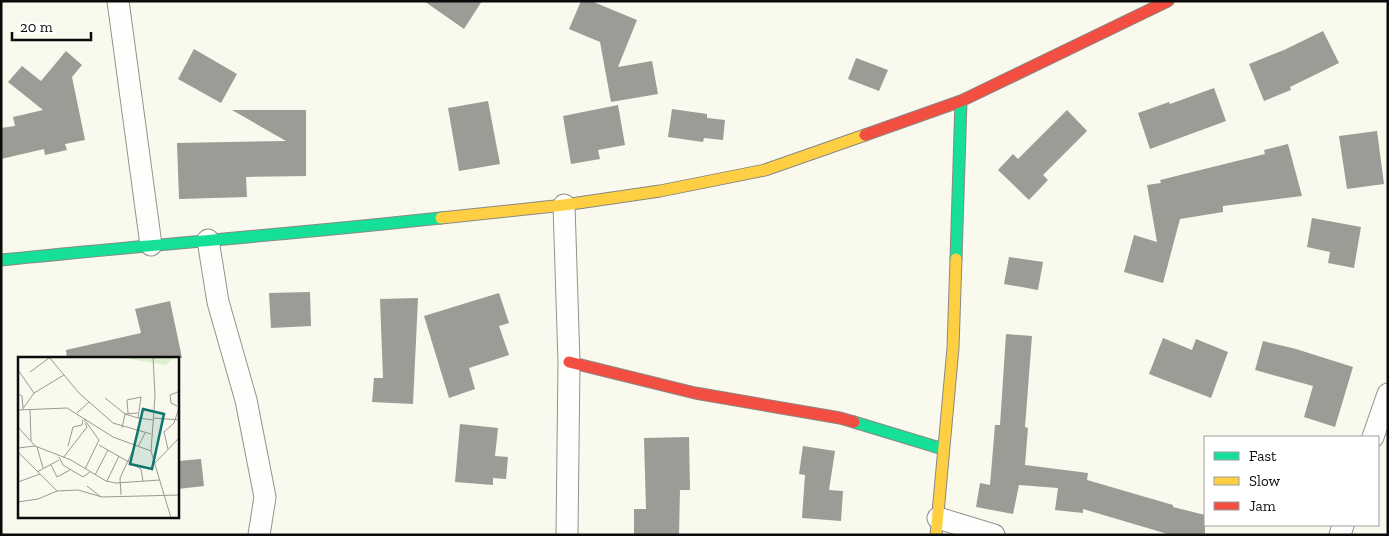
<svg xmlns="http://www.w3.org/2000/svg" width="1389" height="536" viewBox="0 0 1389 536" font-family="'Zilla Slab',serif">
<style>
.building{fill:#9c9b95}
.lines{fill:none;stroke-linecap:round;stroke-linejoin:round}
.street-casing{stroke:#92928d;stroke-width:23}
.fast-casing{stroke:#898984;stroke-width:13}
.slow-casing{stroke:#898984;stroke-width:13}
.jam-casing{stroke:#898984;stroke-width:13}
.street{stroke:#fefefc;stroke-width:21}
.fast{stroke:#16e098;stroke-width:11}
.slow{stroke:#ffcf43;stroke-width:11}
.jam{stroke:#f24e42;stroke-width:11}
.inset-road{fill:none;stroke:#9a9a93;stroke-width:1}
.view{fill:#0f766e;fill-opacity:0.15;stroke:#0f766e;stroke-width:2.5}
.inset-edge{fill:none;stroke:#0b0b0b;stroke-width:2.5}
</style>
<rect width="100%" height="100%" fill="#f9f9ee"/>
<!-- building -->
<g class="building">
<polygon points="424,1 482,1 464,29"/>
<polygon points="581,1 591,1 637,20 618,67 652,61 658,94 611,102 600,42 569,29"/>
<polygon points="1323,31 1339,63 1290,87 1291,90 1264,101 1249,64 1284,50"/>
<polygon points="194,49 237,74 221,103 178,79"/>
<polygon points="66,51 82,65 72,77 85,140 65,144 67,150 45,155 44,149 1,159 1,128 15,126 13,117 43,110 8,82 22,66 41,81"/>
<polygon points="856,58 888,70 879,91 848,79"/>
<polygon points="1214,88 1226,121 1150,149 1138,113 1169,102 1170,104"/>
<polygon points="488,101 500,164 459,171 448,108"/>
<polygon points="618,105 625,145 598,150 600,159 571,164 563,116"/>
<polygon points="672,109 707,114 707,118 725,120 723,140 704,138 703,142 668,137"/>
<polygon points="232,110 306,110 306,176 246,177 247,197 179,199 177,143 286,141"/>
<polygon points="1067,110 1087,131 1043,175 1048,180 1029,200 998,170 1013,154 1018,159"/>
<polygon points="1377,131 1384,184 1347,189 1339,136"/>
<polygon points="1288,144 1302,196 1223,206 1223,212 1180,219 1163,283 1124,272 1134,235 1157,242 1147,185 1161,183 1160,180 1265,154 1264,150"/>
<polygon points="1312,218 1361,227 1354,268 1328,263 1330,252 1307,247"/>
<polygon points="1009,257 1043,262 1038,290 1004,284"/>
<polygon points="310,292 311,326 271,328 269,293"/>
<polygon points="499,293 509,323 499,326 509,355 469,368 475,389 449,398 424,316"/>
<polygon points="418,298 413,404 372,402 374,378 383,378 380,299"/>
<polygon points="170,301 182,358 67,358 66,350 141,333 135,309"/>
<polygon points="1006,334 1032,336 1025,427 1028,428 1025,465 1088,473 1087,480 1173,505 1173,507 1205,515 1205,535 1171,535 1083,509 1083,513 1055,510 1058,488 1019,485 1013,514 976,507 980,483 990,485 995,425 1000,425"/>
<polygon points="1163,338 1192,350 1196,339 1228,352 1211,398 1149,374"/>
<polygon points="1263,341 1296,349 1353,367 1335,427 1304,417 1313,386 1255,370"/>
<polygon points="460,424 498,428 495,456 508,457 506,479 493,478 493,485 455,482"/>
<polygon points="689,437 690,490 680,490 679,535 634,535 634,509 646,509 644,438"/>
<polygon points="803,446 835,451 829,490 843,491 841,521 802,518 805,475 799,474"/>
<polygon points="201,459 204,486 178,489 178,461"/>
</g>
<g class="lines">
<defs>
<g id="street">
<polyline points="118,1 151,245"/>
<polyline points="564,205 569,362 567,535"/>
<polyline points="208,240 218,302 246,400 265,497 259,535"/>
<polyline points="1373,437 1388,394"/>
<polyline points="938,518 994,535"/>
<polyline points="1340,535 1343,525"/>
</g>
<g id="fast">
<polyline points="956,259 961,101"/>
<path d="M1,260C147,245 294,234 441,218"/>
<polyline points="854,422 943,449"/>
</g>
<g id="slow">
<polyline points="441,218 564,205 660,191 765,170 865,135"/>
<polyline points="936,535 953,348 956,259"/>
</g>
<g id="jam">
<polyline points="865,135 961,101 1168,1"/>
<polyline points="569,362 695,393 840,418 854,422"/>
</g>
</defs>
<!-- street casing -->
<use href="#street" class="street-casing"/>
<!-- fast casing -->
<use href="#fast" class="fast-casing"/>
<!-- slow casing -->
<use href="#slow" class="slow-casing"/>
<!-- jam casing -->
<use href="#jam" class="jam-casing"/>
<!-- street -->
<use href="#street" class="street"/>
<!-- fast -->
<use href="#fast" class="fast"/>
<!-- slow -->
<use href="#slow" class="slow"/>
<!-- jam -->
<use href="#jam" class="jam"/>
</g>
<!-- overview -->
<g transform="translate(18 357)">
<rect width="161" height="161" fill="#f9f9ee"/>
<path d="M156,0L148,8L105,1Z" fill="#deefcf"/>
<path class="inset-road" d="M31,0L61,36L95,66L133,77M135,0L137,39L133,94L153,161M0,13L16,36M12,15L31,1M0,37L4,39L5,51M87,41L107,57L120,61L123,40L109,43L110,56M159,49L153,46L152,38L162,34M12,52L13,84M0,53L49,51L95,80L133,94M4,53L16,36L46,18M59,56L71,45M120,61L135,63M135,61L162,63M66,62L81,83L67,112M0,70L17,89L53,103L88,124L98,126L142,123M104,71L107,57L120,56M81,88L123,112L125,124M50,89L55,70L64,68L65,63M19,90L25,111M120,90L127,76M0,91L17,89M150,92L146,75L156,66L162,48M0,95L39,134M41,100L45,108L65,120L72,115M45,101L69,70L67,66M136,107L162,80M33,108L39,120L52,113M19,115L41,103M77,118L90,93M89,124L101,99M0,125L22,117M69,129L83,140M103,138L102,121L117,89M0,145L20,142L39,134L60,133L84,140L162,138"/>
<path class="view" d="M125,52L146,57L134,112L112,107Z"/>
<rect width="161" height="161" class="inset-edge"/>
</g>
<!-- border -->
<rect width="1389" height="536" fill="none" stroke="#0b0b0b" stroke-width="5"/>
<!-- legend -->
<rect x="1204" y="436" width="175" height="90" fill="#ffffff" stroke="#9d9d9d"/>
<rect x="1214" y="452" width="25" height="8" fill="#16e098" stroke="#9d9d9d"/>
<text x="1249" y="461" font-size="15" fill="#0b0b0b">Fast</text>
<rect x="1214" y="477" width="25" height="8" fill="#ffcf43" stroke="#9d9d9d"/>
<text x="1249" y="486" font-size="15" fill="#0b0b0b">Slow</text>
<rect x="1214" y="502" width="25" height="8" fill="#f24e42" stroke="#9d9d9d"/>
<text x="1249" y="511" font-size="15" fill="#0b0b0b">Jam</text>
<!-- scale -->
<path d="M12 32v8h79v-8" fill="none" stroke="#0b0b0b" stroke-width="2.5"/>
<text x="20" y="32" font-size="15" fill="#0b0b0b" stroke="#ffffff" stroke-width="4" paint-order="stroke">20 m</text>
</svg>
